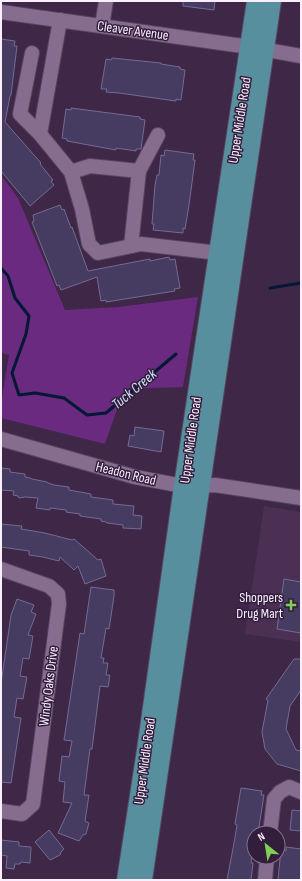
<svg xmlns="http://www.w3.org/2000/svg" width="302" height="881" viewBox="0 0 302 881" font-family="'Sofia Sans Condensed',sans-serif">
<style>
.built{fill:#4b3054}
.green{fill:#692a7f}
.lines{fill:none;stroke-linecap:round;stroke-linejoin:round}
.stream{stroke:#021835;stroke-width:3}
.building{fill:#463c61;stroke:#756b93}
.minor-casing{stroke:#57455f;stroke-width:16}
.major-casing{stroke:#57455f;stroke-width:20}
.minor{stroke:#866d90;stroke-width:14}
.major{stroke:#588f9e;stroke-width:18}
.poi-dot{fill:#7fd052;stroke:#331d3c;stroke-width:1.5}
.labels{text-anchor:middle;stroke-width:3;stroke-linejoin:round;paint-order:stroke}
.street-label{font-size:14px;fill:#faefff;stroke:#331d3c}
.poi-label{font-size:14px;fill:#faefff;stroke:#331d3c;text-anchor:end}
.water-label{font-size:15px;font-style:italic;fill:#d1e3fb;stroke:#331d3c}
</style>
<rect width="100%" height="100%" fill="#3e2747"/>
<!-- built -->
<polygon class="built" points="264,506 301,512 301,642 245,634"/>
<!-- green -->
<polygon class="green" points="1,175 18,198 65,310 118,307 198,297 183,387 124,389 105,444 1,418 1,403 9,355 1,353"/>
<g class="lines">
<!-- stream -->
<g class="stream">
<polyline points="1,268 8,276 15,298 29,316 26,334 12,373 19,395 35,393 64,398 87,415 106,413 176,354"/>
<polyline points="270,288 301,283"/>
</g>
</g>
<!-- building -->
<g class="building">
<polygon points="183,1 215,1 214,10 183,6"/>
<polygon points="1,39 15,41 14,46 17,46 11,95 10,96 5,122 41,163 40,164 53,180 51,181 54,185 30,206 1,171"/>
<polygon points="112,58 161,63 161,64 180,67 180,69 185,70 181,100 176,99 176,101 119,93 106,92 107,89 101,89 106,59 111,60"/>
<polygon points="71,108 140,117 140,119 145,120 141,149 136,149 136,151 116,148 116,150 67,141 67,139 62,138 66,109 71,110"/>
<polygon points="165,150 194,154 193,160 195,160 189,205 185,229 183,228 183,233 153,230 154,224 152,224 155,185 157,175 159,175 161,155 164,156"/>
<polygon points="60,205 62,210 64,209 71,228 72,227 88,271 150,259 150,261 169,257 170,260 175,259 180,288 174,289 175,291 106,302 106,300 101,301 97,277 61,290 59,285 57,286 32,222 34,221 33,215"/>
<polygon points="135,427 164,431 161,452 128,446 130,435 134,436"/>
<polygon points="1,468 10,469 10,472 25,474 25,477 30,478 32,479 47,482 48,483 54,485 69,487 69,490 91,494 91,497 113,500 113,504 134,506 133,515 142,516 141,529 123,528 123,525 107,523 106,522 101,521 101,519 80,516 80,514 66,512 66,510 50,508 50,510 36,508 38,498 25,497 19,498 18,496 13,495 14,491 1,490"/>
<polygon points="1,524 22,526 21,529 45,533 72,540 74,539 98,560 101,559 106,576 85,584 78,566 74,570 60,557 59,561 43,557 29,555 29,551 1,547"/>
<polygon points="284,579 301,582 301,633 277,629"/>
<polygon points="91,587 114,590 114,596 109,629 106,628 101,658 104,658 103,663 108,663 106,675 110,675 108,687 100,686 92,749 90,749 84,795 89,795 85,821 89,823 86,834 83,835 79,841 58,833 72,803 63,802 65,782 59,781 62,756 69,757 72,741 64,740 80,633 84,634"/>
<polygon points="17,599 34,605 31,612 36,614 28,635 33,636 29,659 23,658 20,676 27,677 23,699 17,698 14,717 21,718 11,783 1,782 1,684 11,615"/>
<polygon points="294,659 301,659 301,690 290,706 286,729 296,750 301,751 301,771 277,764 265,749 262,732 268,700 266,699"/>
<polygon points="241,788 262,791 261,795 264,795 258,833 254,833 251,863 253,863 251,880 227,880 234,843 237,825 235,824"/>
<polygon points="292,810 301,811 301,831 290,830"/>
<polygon points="49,830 64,849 61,852 60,855 50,860 35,842"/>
<polygon points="1,840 19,842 19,846 31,847 30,863 21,862 20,864 15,864 14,869 6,868 7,856 1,855"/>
<polygon points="286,847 301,849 301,880 281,880 278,879 281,850 286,851"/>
</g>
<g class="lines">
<defs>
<g id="minor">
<polyline points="1,12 250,47 301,56"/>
<polyline points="102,26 106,1"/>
<polyline points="32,53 20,114 40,134 71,172 82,209 89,244 98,253 141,244 218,253"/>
<polyline points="40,134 60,20"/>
<polyline points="139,171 158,135"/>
<polyline points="71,172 90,166 139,171 131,246"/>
<polyline points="1,439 135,477 183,486 215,485 301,498"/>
<polyline points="1,569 49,586 58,594 59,604 33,804 22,814 1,811"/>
<polyline points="270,833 274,799 280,792 289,787 301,792"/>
<polyline points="265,880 267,857"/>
</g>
<g id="major">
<polyline points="126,880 146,750 183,486 256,1"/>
<polyline points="143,880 272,1"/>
</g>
</defs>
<!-- minor casing -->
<use href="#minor" class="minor-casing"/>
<!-- major casing -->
<use href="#major" class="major-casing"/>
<!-- minor -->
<use href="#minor" class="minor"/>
<!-- major -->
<use href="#major" class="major"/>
</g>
<!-- markers -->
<path class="poi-dot" d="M289 599h4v4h4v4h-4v4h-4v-4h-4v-4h4z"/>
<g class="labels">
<!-- street labels -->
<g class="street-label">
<text transform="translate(133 30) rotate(8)" y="5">Cleaver Avenue</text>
<text transform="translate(239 120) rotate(-81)" y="5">Upper Middle Road</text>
<text transform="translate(190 440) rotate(-82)" y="5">Upper Middle Road</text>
<text transform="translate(126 473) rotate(14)" y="5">Headon Road</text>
<text transform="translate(48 686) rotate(-83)" y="5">Windy Oaks Drive</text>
<text transform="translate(144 761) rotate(-82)" y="5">Upper Middle Road</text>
</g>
<!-- poi labels -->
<g class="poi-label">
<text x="283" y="602">Shoppers<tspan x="283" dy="16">Drug Mart</tspan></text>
</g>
<!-- water labels -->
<g class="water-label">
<text transform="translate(134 389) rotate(-40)" y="5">Tuck Creek</text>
</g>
</g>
<!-- border -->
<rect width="302" height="881" fill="none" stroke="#faefff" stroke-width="4"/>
<!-- north arrow -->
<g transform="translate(266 845) rotate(330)"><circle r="19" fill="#331d3c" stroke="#83718a"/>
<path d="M0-3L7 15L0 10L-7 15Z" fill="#7fd052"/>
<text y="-6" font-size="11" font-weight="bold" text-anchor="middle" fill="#faefff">N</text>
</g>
</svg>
